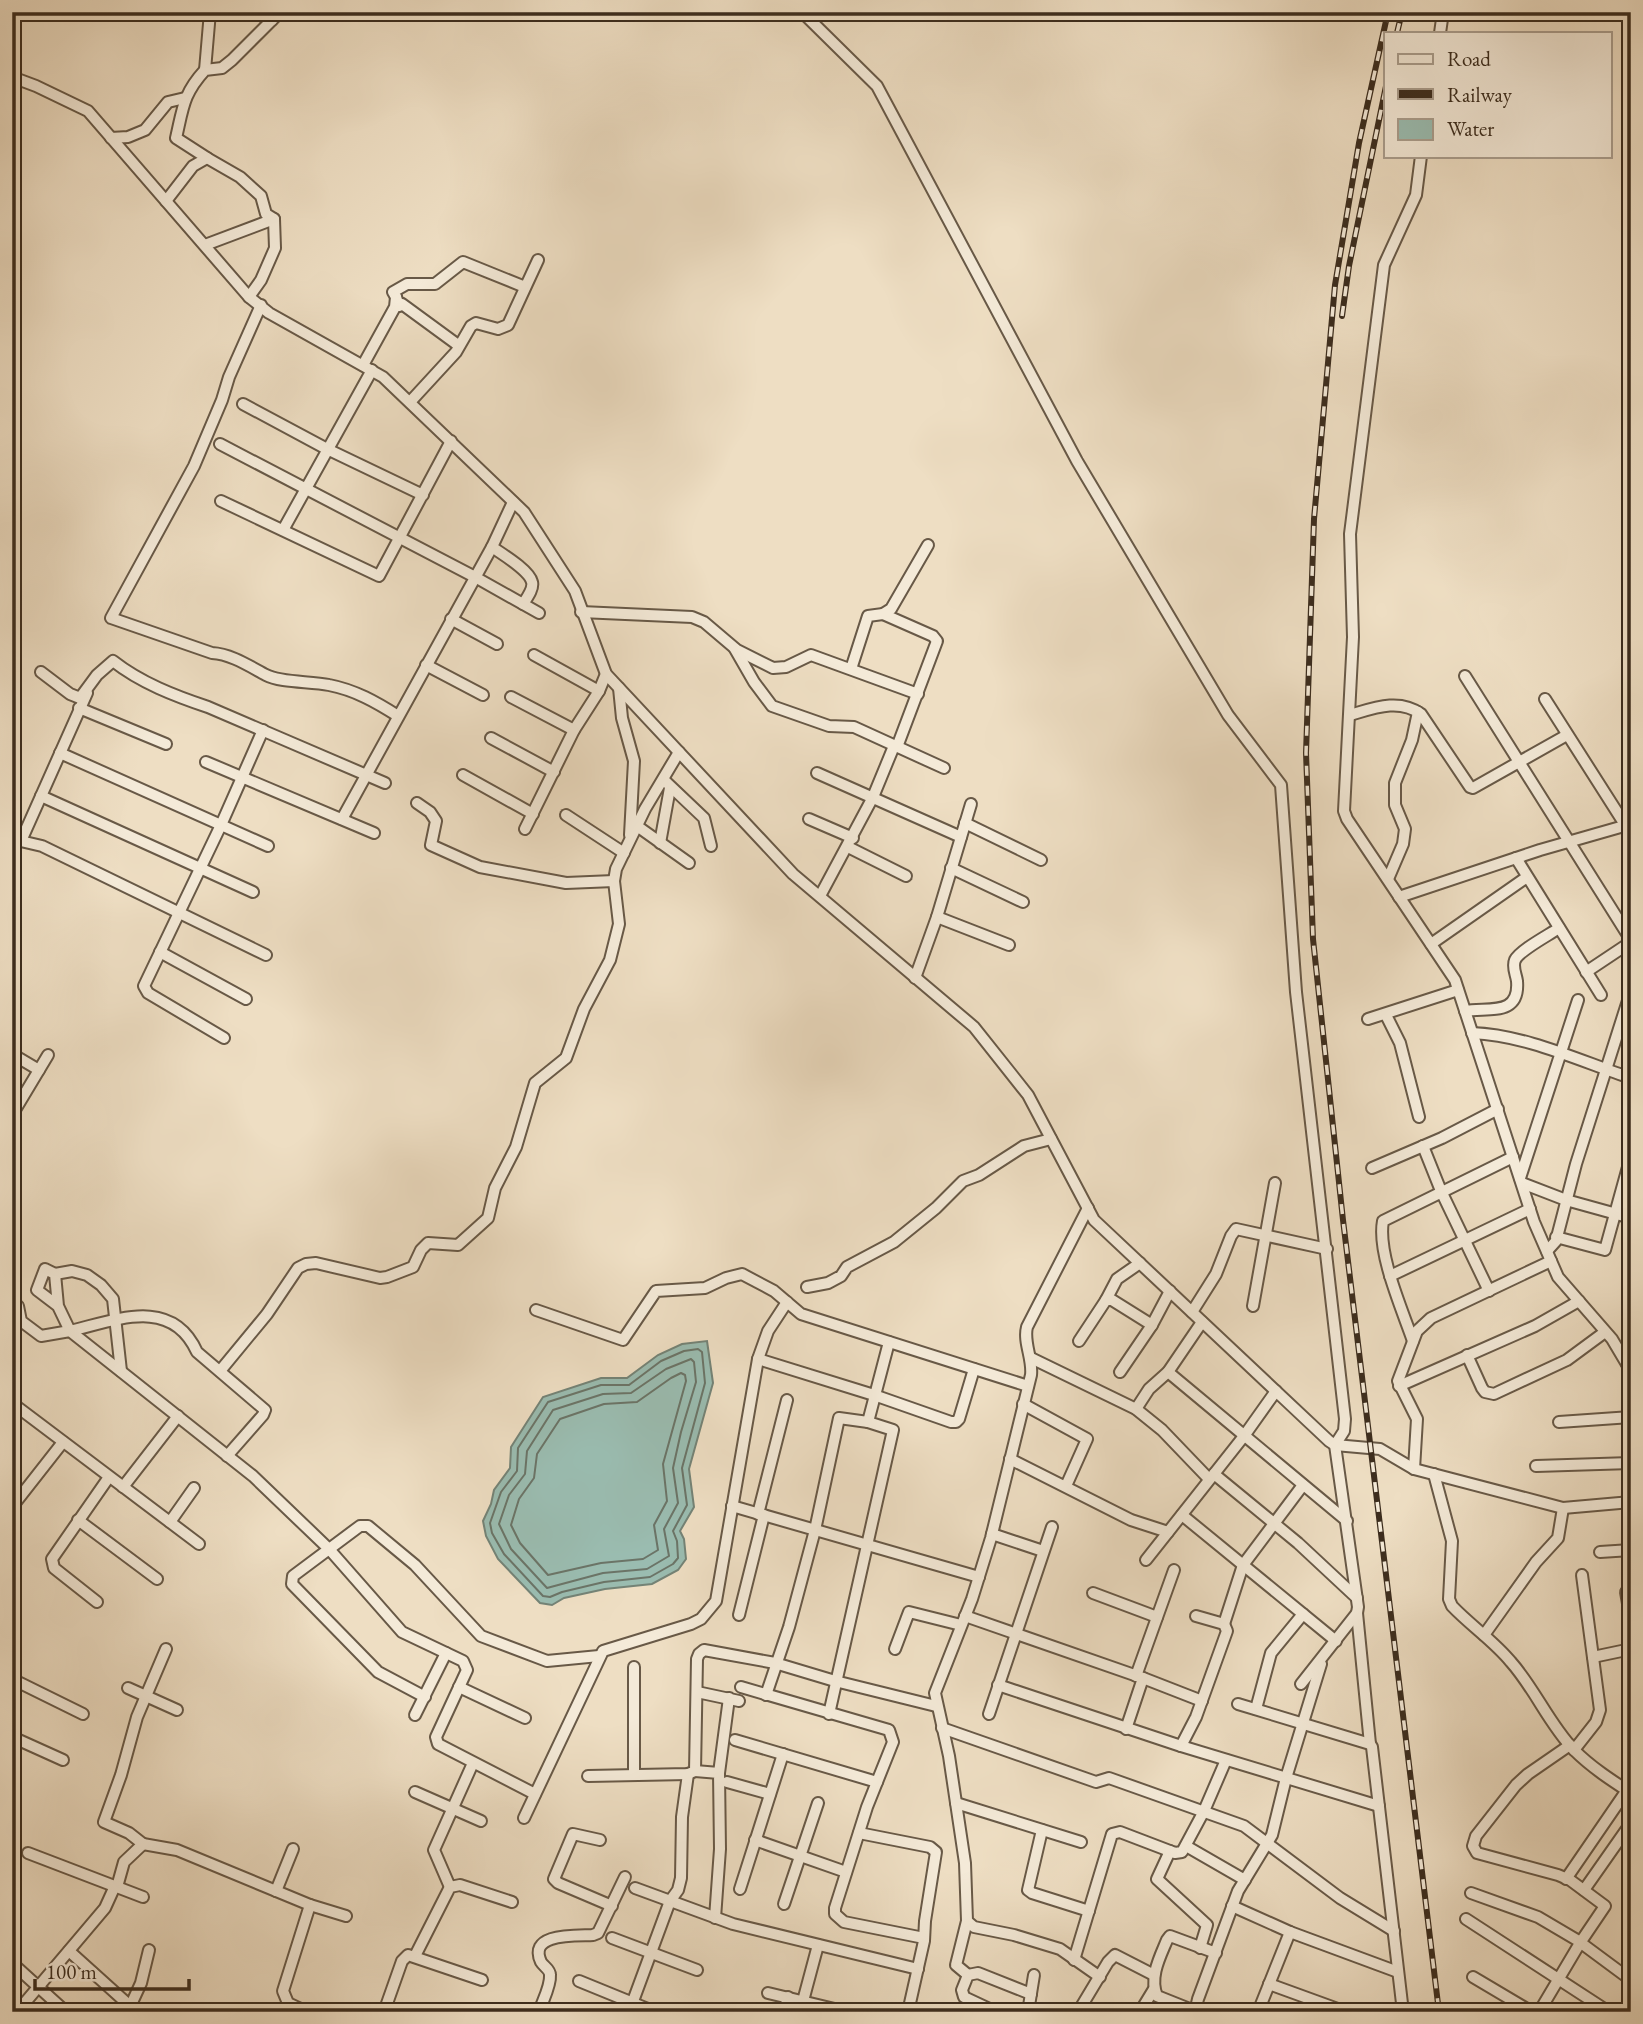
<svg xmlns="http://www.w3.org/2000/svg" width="1643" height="2024" viewBox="0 0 1643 2024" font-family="'EB Garamond',serif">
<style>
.water{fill:#9abcb0;stroke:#748376;stroke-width:2}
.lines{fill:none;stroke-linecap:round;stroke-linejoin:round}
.shore{stroke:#6b7467;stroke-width:2}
.minor-casing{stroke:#685947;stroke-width:14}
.minor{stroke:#f4ead8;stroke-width:10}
.rail-casing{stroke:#3c2d1e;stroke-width:6}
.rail{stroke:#f4ead8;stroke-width:3.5;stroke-dasharray:10;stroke-linecap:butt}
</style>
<rect width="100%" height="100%" fill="#eedec3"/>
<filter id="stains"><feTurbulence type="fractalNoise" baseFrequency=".00286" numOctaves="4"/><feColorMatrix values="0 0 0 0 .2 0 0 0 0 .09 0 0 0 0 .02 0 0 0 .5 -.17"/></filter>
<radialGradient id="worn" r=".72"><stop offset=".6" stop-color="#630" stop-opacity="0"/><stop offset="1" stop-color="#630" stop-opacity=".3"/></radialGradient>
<!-- water -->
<polygon class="water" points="707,1341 713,1383 689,1469 694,1507 680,1531 684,1539 686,1559 678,1570 652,1584 605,1589 564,1598 552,1605 540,1603 498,1559 486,1536 483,1521 491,1504 494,1490 510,1468 511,1447 543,1397 601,1378 627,1378 658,1355 682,1344"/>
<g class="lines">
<!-- shore -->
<g class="shore">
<polygon points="698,1349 702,1352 705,1383 682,1468 687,1505 673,1531 677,1541 678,1558 673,1564 650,1577 604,1582 562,1592 550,1597 543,1596 504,1554 492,1533 490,1523 501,1492 517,1471 518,1448 548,1402 601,1385 629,1385 661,1361 684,1351"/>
<polygon points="691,1359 694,1362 696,1382 681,1432 673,1468 678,1503 664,1529 669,1556 647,1569 603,1573 547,1588 511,1549 499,1524 509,1495 525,1474 527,1451 553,1410 603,1394 631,1393 666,1369"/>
<polygon points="681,1373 685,1375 686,1381 663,1464 667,1501 654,1525 658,1550 643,1559 601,1563 548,1575 520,1543 511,1525 519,1499 534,1478 537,1454 560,1419 604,1404 637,1402 671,1378"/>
</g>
<defs>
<g id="minor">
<polyline points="253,12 272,20"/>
<polyline points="802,12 877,86 1077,461 1228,715 1281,785 1296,992 1345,1419 1344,1431 1335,1445 1358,1607 1357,1613 1301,1684"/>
<polyline points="1440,33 1443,12"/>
<polyline points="205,70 210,12"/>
<polyline points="12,77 36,86 88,111 249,297 269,313 383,377 524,512 575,591 606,674 793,874 974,1027 1028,1095 1094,1220 1329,1441 1335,1445 1380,1449 1414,1469 1563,1508 1631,1502"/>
<polyline points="111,138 128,137 145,130 168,102 185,98"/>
<polyline points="1421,156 1416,195 1384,265 1350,534 1353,637 1344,811 1347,819 1455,980 1534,1222 1558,1277 1612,1339 1631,1371"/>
<polyline points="207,158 240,177 261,196 266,214 274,219 275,248 261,280 249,297"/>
<path d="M166,201L193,166L207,158L176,138C183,108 183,94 205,70L222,68L232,60L280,12"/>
<polyline points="205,245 274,219"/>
<polyline points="396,297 393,292 407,284 435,284 463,262 525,287"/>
<path d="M261,305L229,377L222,400L194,466L111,618L212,653C231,654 249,666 266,675C281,683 311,681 329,685C355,690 376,702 398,716"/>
<polyline points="363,365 395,307 396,297 399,306 402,304 458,345"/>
<polyline points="410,402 456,352 471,326 476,323 498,329 508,325 538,260"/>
<polyline points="243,404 327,449 423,495"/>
<polyline points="220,444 475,577 539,613"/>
<polyline points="221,501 379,576 451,441"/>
<polyline points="283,530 372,370"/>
<path d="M492,547C502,554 529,570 532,582C534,589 526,599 523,604"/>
<polyline points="581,612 692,617 704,622 737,650 773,668 786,667 811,655 918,694"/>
<polyline points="883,614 933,636 937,641 897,747"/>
<polyline points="451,619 497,644"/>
<polyline points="735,649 754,682 772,706 829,726 854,727 944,768"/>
<polyline points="534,655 599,691"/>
<polyline points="426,665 483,695"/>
<polyline points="851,669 868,616 883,614 891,609 928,545"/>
<path d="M41,672L70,694L80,698L97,675L113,661C141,683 175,696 208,707L385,783"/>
<polyline points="1465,676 1631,940"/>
<polyline points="619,688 622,718 634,761 630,835"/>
<polyline points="511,697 574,730"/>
<polyline points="1545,699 1631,834"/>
<polyline points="79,708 166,744"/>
<path d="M1350,715C1374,708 1399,698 1421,714L1470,787L1473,788L1567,735"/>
<polyline points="491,738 554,772"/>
<polyline points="60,753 268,846"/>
<polyline points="206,762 374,833"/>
<polyline points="817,773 961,837"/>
<polyline points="463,775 533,814"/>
<polyline points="664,780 704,818 711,846"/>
<polyline points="41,796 253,892"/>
<polyline points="417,803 430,812 436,821 431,845 480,867 566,883 614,881"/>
<polyline points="566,815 624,853"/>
<polyline points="342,819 492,547 513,502"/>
<polyline points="809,819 853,838"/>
<polyline points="965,823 1041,860"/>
<polyline points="637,826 689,863"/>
<polyline points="525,829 574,730 599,691 606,674"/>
<polyline points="12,839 42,846 266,955"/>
<polyline points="21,841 87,693"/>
<polyline points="660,843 670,788"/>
<polyline points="848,847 906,876"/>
<polyline points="1516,858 1601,995"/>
<polyline points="951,868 1023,902"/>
<polyline points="1388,879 1403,844 1405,829 1395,805 1395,783 1412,740 1418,712"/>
<polyline points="12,884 15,888"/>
<polyline points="820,896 873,797 894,746"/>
<polyline points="1399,897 1540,850 1631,824"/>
<polyline points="937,917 1009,945"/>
<polyline points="1431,944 1527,877"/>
<polyline points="160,952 246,999"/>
<polyline points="1586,972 1631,942"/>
<polyline points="915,978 937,917 971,804"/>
<path d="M1465,1011C1488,1007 1520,1017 1517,981C1516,974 1512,967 1515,960C1520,950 1549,935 1559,928"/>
<polyline points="1386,1015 1400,1043 1419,1117"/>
<polyline points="1368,1019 1458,990"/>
<path d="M1472,1033C1526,1035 1580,1061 1631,1078"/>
<polyline points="224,1038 148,993 144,986 221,825 263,730"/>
<polyline points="12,1054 39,1070"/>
<polyline points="12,1115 48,1055"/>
<polyline points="1423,1146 1441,1191 1489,1291"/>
<polyline points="1372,1168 1442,1138 1498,1109"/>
<polyline points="1520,1178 1578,1000"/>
<polyline points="1522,1183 1566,1200 1631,1218"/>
<path d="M1088,1208L1027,1327C1023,1342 1033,1359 1031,1375L991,1538L972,1599L935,1693L949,1756L965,1863L967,1921L974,1927L1014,1935L1060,1949L1100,1977"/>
<polyline points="1556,1237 1605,1250 1631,1156"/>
<polyline points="1547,1251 1556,1241 1576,1164 1631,991"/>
<polyline points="55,1274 72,1271 87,1275 101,1285 113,1299 121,1371"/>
<polyline points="1390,1276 1530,1209"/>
<polyline points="807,1287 828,1283 841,1276 847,1267 894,1242 936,1208 963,1181 979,1175 1024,1146 1051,1139"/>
<polyline points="1106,1300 1117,1279 1140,1263"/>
<polyline points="12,1302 18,1306 21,1321 41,1336 70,1331 253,1476 329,1549 402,1632 463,1661 467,1670 436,1737 438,1744 535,1794"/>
<path d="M58,1306L55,1274L45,1269L37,1290L58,1306L70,1331C116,1320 172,1296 197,1352L265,1410L263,1415L227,1456"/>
<polyline points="1253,1306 1275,1183"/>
<polyline points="536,1310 623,1340 656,1291 705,1288 726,1278 742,1274 774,1291 801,1314 1028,1386"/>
<polyline points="1192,1312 1216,1274 1231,1236 1236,1229 1327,1249"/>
<polyline points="1079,1341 1106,1300 1112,1300 1152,1325"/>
<path d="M1413,1341C1402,1309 1377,1253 1383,1221L1513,1157"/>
<polyline points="1467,1355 1482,1388 1485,1392 1494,1394 1567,1360 1605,1332"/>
<polyline points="1031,1358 1136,1409 1162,1430 1209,1479"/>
<polyline points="758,1359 874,1395 951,1422 956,1422 959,1419 974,1369"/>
<polyline points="1627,1364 1631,1347"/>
<polyline points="220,1371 267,1314 298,1268 306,1264 316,1263 380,1278 387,1277 413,1267 421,1250 428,1243 458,1245 488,1218 495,1188 516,1147 535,1083 566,1058 584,1009 610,960 619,924 614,881 616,869 645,809 679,752"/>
<polyline points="1120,1372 1152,1325 1170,1291"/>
<polyline points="1168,1372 1347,1521"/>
<polyline points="1399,1386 1535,1326 1579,1301"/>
<polyline points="12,1403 199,1544"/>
<polyline points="1023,1404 1087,1439 1066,1486"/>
<polyline points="1136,1409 1149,1389 1168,1372 1202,1322"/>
<polyline points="1559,1422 1631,1417"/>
<polyline points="1010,1459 1131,1520 1168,1532"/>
<polyline points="1536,1466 1631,1463"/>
<polyline points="1414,1469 1417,1419 1398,1381 1417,1331 1431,1318 1551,1261"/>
<polyline points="1214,1474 1298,1543 1357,1598"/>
<path d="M1434,1474L1452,1541L1449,1599L1452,1606C1471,1626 1494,1641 1511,1662C1535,1689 1549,1724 1574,1750C1591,1767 1611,1780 1631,1793"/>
<polyline points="123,1487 178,1416"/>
<polyline points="732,1506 979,1577"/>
<polyline points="12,1507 63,1442"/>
<polyline points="758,1514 787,1400"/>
<polyline points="1182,1515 1336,1641"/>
<polyline points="78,1520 157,1579"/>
<polyline points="170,1522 194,1488"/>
<polyline points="992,1534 1043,1551"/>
<polyline points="1600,1552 1631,1550"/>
<polyline points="1146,1560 1244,1436 1276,1391"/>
<polyline points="1626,1592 1631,1621"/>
<polyline points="1093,1593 1157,1617"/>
<polyline points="97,1602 54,1568 52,1559 109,1477"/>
<polyline points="1357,1613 1370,1744"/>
<polyline points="739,1615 764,1515"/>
<polyline points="965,1616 1143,1678 1202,1701"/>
<polyline points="1224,1624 1243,1565 1303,1485"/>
<polyline points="1484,1635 1536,1562 1558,1538 1563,1508"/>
<polyline points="895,1649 909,1612 961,1625"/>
<polyline points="1593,1657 1631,1649"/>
<polyline points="1136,1676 1174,1570"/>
<polyline points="12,1679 83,1714"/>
<polyline points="998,1685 1181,1746 1379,1806"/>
<polyline points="459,1687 525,1718"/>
<polyline points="741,1687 889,1730 893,1742 867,1807 835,1908 835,1914 844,1922 924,1938"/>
<polyline points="128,1688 177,1710"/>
<polyline points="697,1692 739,1701"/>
<polyline points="766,1695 789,1627 815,1530 839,1418 868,1422"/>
<polyline points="425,1697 378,1672 292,1584 293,1576 360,1526 368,1526 415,1565 481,1636 547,1661 599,1656"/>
<polyline points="1238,1704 1370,1744 1372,1747 1403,2012"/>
<polyline points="1256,1709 1271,1653 1303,1614"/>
<polyline points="829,1714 893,1430 868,1422 889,1342"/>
<polyline points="989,1714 1052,1527"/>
<polyline points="415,1715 446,1653"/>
<polyline points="942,1728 1096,1782 1109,1778 1244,1826 1340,1898 1394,1931"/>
<polyline points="1126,1729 1143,1678"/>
<polyline points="12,1737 63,1760"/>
<polyline points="735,1740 877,1782"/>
<polyline points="1181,1746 1196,1717 1227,1631 1224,1624 1196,1616"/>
<polyline points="1574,1750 1596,1722 1600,1710 1582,1575"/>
<polyline points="695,1771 719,1773 720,1849 715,1918"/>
<polyline points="719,1773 729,1698"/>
<polyline points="634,1775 634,1667"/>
<polyline points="588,1776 688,1774 695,1771 697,1659 699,1654 704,1650 775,1663 835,1681 936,1706"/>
<polyline points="727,1782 770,1794"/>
<polyline points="415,1792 481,1821"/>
<polyline points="956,1803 1081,1842"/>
<polyline points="524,1818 603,1651 691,1624 701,1619 716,1601 758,1359 768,1331 787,1302"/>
<polyline points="1042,1830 1028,1890 1032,1893 1089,1911"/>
<polyline points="859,1833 930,1847 936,1852 925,1921 924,1941 908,2012"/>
<polyline points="600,1840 573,1834 554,1879 558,1883 612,1906"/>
<polyline points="755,1840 846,1872"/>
<polyline points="143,1844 177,1850 310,1905 346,1916"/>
<polyline points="1186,1846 1245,1880"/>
<polyline points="1170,1851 1157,1879 1207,1925 1200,1948"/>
<polyline points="28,1853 143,1897"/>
<polyline points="1566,1879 1627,1790"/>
<polyline points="117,1887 124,1862 143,1844 129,1833 104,1822 121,1775 137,1717 166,1649"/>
<polyline points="450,1887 434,1850 473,1763"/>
<polyline points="635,1888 733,1924 918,1969"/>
<polyline points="740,1889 783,1754"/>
<polyline points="1584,1890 1631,1823"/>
<polyline points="276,1891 293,1849"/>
<polyline points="1471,1893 1538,1917 1577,1940 1631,1980"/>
<polyline points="784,1904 818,1803"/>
<polyline points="1232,1906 1290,1932 1398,1972"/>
<polyline points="1466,1919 1609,2012"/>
<polyline points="967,1921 956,1965 968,1975"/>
<polyline points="612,1938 697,1970"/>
<polyline points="69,1951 130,2006"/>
<polyline points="415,1956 450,1887 460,1885 512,1902"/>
<polyline points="1074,1960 1112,1834 1120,1832 1175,1853 1182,1852 1204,1811 1226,1760"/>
<polyline points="12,1963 66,2012"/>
<polyline points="1473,1977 1532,2012"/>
<polyline points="579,1981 655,2012"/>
<polyline points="1269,1984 1346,2012"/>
<polyline points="768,1993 847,2012"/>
<polyline points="803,2001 818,1945"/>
<polyline points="129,2009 141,1983 149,1950"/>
<polyline points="17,2012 105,1908 115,1886"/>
<polyline points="307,2012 288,2003 283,1991 310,1905"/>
<polyline points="384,2012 402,1961 408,1955 482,1980"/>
<path d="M539,2012C542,2002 551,1986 550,1975C550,1969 544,1967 541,1962C527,1932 578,1936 593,1935L598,1933L625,1877"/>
<polyline points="629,2012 670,1901 678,1890 681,1878 682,1817 688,1774"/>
<polyline points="784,2012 788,1997"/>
<polyline points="996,2012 964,1997 962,1990 968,1975 978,1973 1031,1994"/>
<polyline points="1028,2012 1034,1975"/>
<polyline points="1078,2012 1108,1962 1115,1955 1154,1975"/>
<polyline points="1140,2012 1154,1989"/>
<polyline points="1195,2012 1198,1999 1238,1891 1272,1835 1286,1778 1321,1664"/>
<path d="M1197,2012L1157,1996C1149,1977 1160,1957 1167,1940L1170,1936L1216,1953"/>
<polyline points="1258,2012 1290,1932"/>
<polyline points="1539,2012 1580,1943 1605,1906 1570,1880 1558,1875 1477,1853 1473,1846 1476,1836 1516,1785 1528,1774 1570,1745"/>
</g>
</defs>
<!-- minor casing -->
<use href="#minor" class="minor-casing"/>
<!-- minor -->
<use href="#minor" class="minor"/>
<defs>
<g id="rail">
<polyline points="1388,12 1359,143 1335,285 1314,519 1306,753 1313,939 1343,1220 1439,2012"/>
<polyline points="1397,33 1402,12"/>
<polyline points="1342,316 1349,266 1386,86"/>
</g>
</defs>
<!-- rail casing -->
<use href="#rail" class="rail-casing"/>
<!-- rail -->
<use href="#rail" class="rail"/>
</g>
<!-- margin -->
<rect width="1643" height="2024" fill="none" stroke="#eedec3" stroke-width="42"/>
<rect x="14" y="14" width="1615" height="1996" fill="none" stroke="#3c2d1e" stroke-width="3.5"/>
<rect x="21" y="21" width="1601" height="1982" fill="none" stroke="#3c2d1e" stroke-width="2"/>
<!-- legend -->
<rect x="1384" y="32" width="228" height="126" fill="#f4ead8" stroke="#aa9e8e" stroke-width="2"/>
<rect x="1398" y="54" width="35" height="10" fill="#f4ead8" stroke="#aa9e8e" stroke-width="2"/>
<text x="1447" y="66" font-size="21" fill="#3c2d1e">Road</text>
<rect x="1398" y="89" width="35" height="10" fill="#3c2d1e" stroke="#aa9e8e" stroke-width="2"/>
<text x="1447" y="102" font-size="21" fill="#3c2d1e">Railway</text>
<rect x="1398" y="119" width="35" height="21" fill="#9abcb0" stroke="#aa9e8e" stroke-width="2"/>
<text x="1447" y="136" font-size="21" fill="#3c2d1e">Water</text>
<!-- scale -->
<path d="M35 1979v10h154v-10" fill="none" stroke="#3c2d1e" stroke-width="3.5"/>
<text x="46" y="1979" font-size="21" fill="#3c2d1e" stroke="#f4ead8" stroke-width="5" paint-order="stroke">100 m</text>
<rect width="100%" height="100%" filter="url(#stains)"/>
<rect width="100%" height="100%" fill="url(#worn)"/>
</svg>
